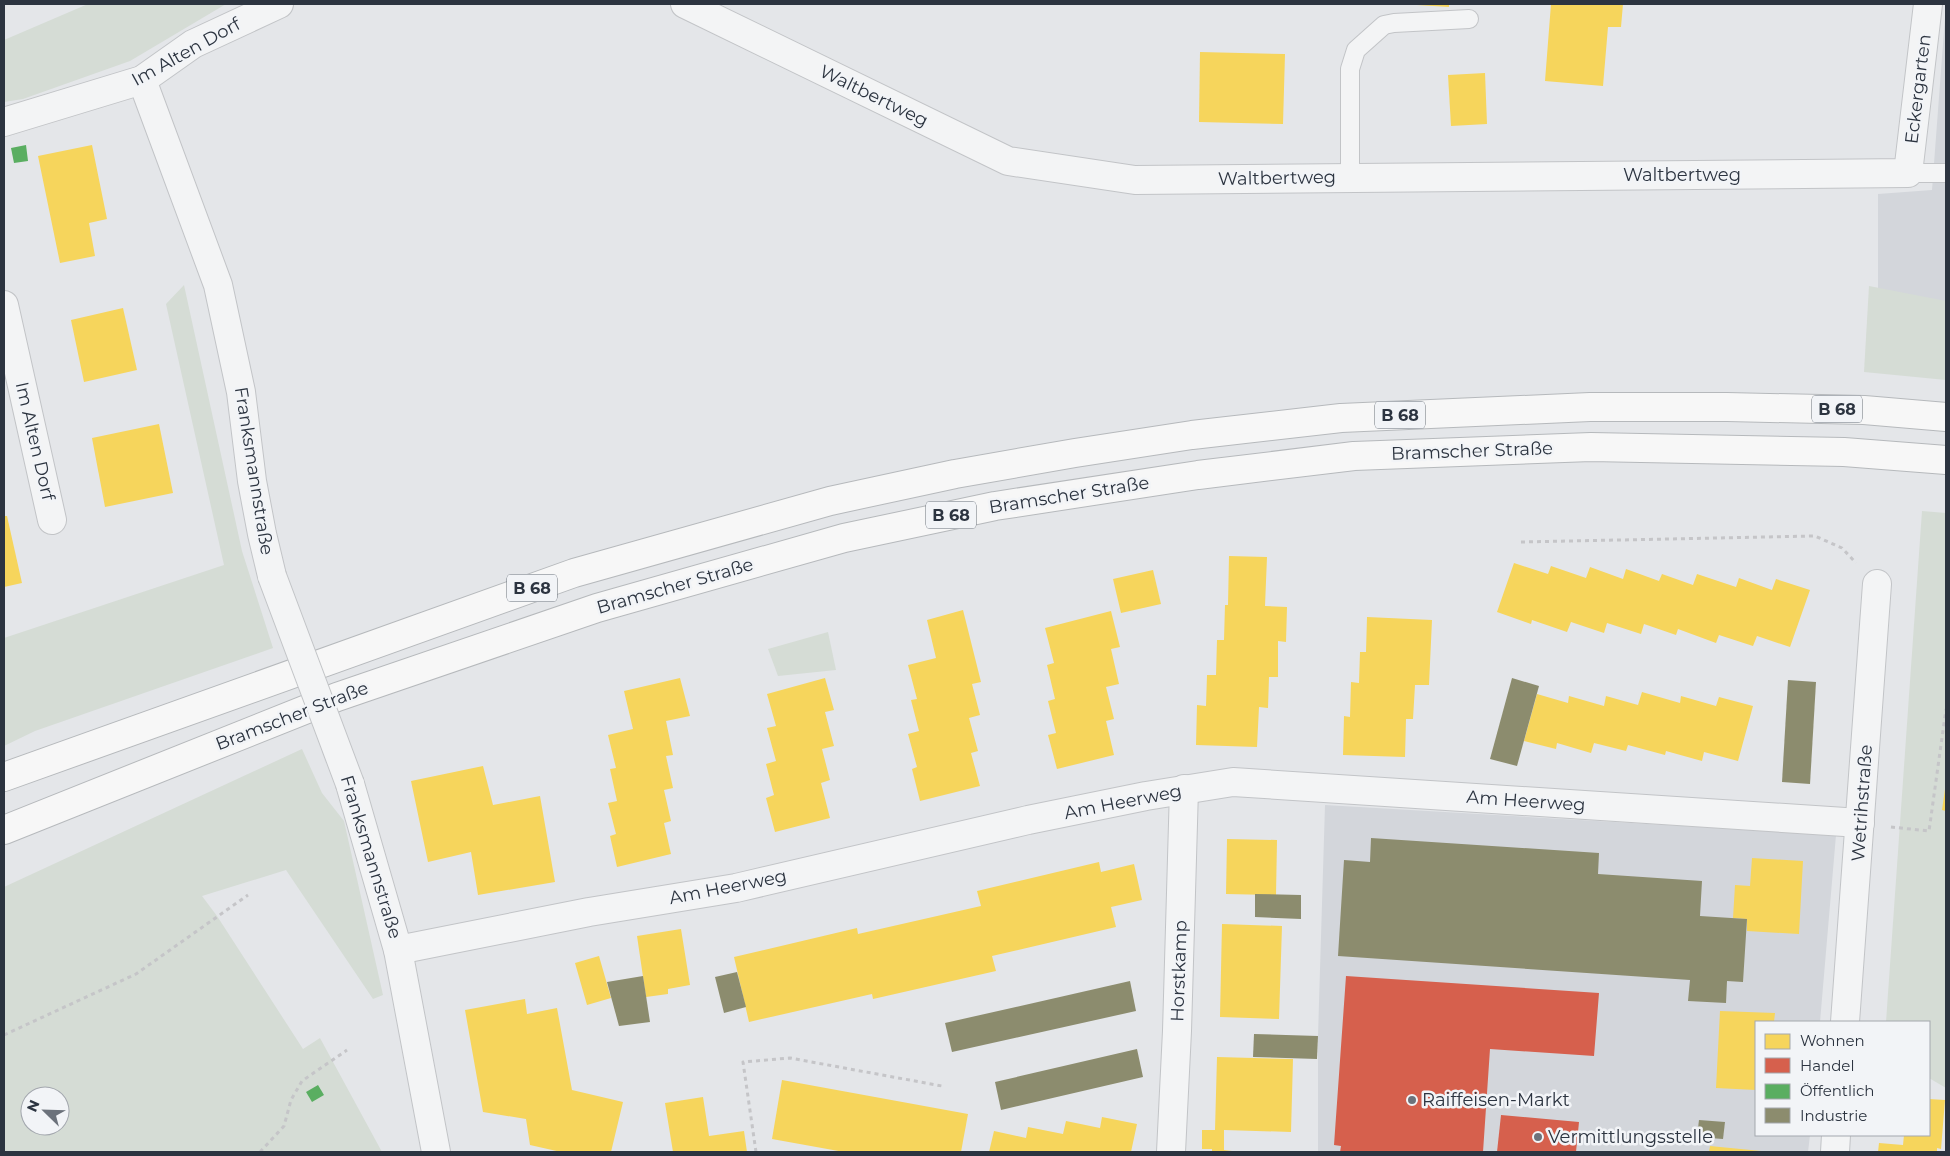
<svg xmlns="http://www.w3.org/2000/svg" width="1950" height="1156" viewBox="0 0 1950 1156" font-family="Montserrat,sans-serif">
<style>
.built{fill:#d3d6db}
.green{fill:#d5dcd5;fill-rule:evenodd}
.homes{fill:#f6d55c}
.shops{fill:#d6604d}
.public{fill:#5aae61}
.industry{fill:#8c8c6e}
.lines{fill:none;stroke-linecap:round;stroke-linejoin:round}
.service-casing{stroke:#c2c4c7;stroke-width:20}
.minor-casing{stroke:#c2c4c7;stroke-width:30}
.trunk-casing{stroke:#b6b9bc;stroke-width:30}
.path{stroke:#c5c5c8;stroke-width:3;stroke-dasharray:4 4;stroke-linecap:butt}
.service{stroke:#f3f4f5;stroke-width:18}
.minor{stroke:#f3f4f5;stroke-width:28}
.trunk{stroke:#f7f7f7;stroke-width:28}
.minor-bridge-casing{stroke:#c2c4c7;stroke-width:30;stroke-linecap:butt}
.minor-bridge{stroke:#f3f4f5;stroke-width:28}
.poi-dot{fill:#6c727b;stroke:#f2f4f7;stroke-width:2}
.labels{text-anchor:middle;stroke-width:5;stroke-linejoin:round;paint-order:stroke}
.shield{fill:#f2f4f7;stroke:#676e77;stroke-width:1}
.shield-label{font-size:16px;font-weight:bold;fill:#2c3440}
.street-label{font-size:18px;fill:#2c3440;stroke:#f2f4f7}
.poi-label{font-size:18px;fill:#2c3440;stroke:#f2f4f7;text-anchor:start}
</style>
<rect width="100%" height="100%" fill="#e4e6e9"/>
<!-- built -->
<g class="built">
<polygon points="1946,4 1946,312 1878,298 1878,194 1932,190"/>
<polygon points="1325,805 1836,835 1820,1022 1756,1022 1756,1135 1810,1135 1808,1152 1318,1152 1318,1036"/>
</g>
<!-- green -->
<g class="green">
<polygon points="88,4 226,4 130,61 23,99 4,102 4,40"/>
<polygon points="184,285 242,551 273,648 35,731 4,746 4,638 224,565 166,304"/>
<polygon points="1869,286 1946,301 1946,380 1864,372"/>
<polygon points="1922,511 1946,513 1946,1088 1929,1078 1929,1022 1886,1022"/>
<polygon points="828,632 836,670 778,676 768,649"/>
<path d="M302,749L322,793L344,821L383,995L373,999L286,870L202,896L217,916L303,1049L320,1038L382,1152H4V887ZM30,1096H60V1126H30Z"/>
</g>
<!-- homes -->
<g class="homes">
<polygon points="1417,4 1449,4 1449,7 1417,5"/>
<polygon points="1551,4 1623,4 1621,27 1608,27 1603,86 1545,81"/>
<polygon points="1200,52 1285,54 1283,124 1199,122"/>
<polygon points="1485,73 1487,124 1451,126 1448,75"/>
<polygon points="92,145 107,219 89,223 95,256 60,263 38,156"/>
<polygon points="123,308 137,370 84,382 71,320"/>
<polygon points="159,424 173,493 105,507 92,438"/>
<polygon points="4,516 7,516 22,583 4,587"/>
<polygon points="1229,556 1267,557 1265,606 1287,607 1286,642 1278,641 1278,677 1269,677 1268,708 1259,707 1257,747 1196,745 1197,705 1206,706 1207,675 1216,675 1217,640 1224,640 1225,605 1228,605"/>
<polygon points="1514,563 1548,574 1551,566 1586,578 1590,567 1623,579 1626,569 1659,581 1662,574 1693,585 1697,574 1736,587 1739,578 1772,590 1776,579 1810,590 1790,647 1757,636 1753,646 1719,635 1716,643 1678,629 1676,635 1644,624 1641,634 1607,623 1604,633 1571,622 1567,632 1532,620 1531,624 1497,612"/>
<polygon points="1153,570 1161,604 1121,613 1113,579"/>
<polygon points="963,610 981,682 972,684 980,715 969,718 978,751 971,753 980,786 920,801 912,769 917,767 908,734 919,731 911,700 917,699 908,665 936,658 927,620"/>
<polygon points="1111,611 1120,647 1111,649 1119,684 1106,687 1114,719 1106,721 1114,755 1057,769 1048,735 1056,733 1048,701 1055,699 1047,665 1054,663 1045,628"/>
<polygon points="1367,617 1432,620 1429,685 1415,685 1413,719 1406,719 1405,757 1343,755 1344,716 1350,717 1351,682 1359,683 1360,652 1366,652"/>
<polygon points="680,678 690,716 666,721 673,755 666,756 673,788 664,790 671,821 664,823 671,854 617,867 610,836 616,834 608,803 617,801 610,769 616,768 608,735 633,729 624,691"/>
<polygon points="825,678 834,710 825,712 834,746 822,749 830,780 821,783 830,818 775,832 766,798 774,795 766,764 776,761 767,728 776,726 767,694"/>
<polygon points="1642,692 1680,703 1681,696 1716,706 1719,697 1753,706 1738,761 1704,752 1702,761 1666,751 1665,755 1628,745 1626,751 1594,743 1591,753 1557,743 1556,749 1524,741 1537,694 1568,703 1569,696 1604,706 1606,696 1638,705"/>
<polygon points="483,766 493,805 540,796 555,882 478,895 471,852 428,862 411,781"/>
<polygon points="1945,789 1946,789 1946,811 1942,810"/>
<polygon points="1227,839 1277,840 1276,895 1226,894"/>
<polygon points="1752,858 1803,861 1799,934 1747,931 1747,919 1733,918 1735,885 1750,886"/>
<polygon points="1099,862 1101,872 1134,864 1142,900 1111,907 1116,927 992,956 996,971 873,999 872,994 749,1022 734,957 857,928 858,934 981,906 977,891"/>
<polygon points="1222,924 1282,926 1279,1019 1220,1017"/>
<polygon points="681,929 690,985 668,989 668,994 646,997 637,936"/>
<polygon points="599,956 611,998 587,1005 575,963"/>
<polygon points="525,999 527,1014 557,1008 572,1090 623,1102 611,1152 561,1152 530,1145 526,1119 483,1112 465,1010"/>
<polygon points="1720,1011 1775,1013 1774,1022 1756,1022 1756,1090 1716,1088"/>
<polygon points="1217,1057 1293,1059 1291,1132 1224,1130 1224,1150 1232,1151 1232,1152 1212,1152 1212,1149 1202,1149 1202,1130 1215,1130"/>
<polygon points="782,1080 968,1114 961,1152 844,1152 772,1139"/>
<polygon points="703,1097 709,1136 744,1131 747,1152 673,1152 665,1103"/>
<polygon points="1929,1099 1945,1100 1941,1149 1937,1148 1937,1152 1878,1152 1879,1143 1903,1145 1904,1135 1929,1135"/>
<polygon points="1102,1117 1137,1124 1131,1152 989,1152 994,1131 1026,1138 1028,1127 1063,1134 1066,1121 1100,1128"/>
<polygon points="1710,1146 1761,1151 1761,1152 1709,1152"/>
</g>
<!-- shops -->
<g class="shops">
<polygon points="1346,976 1599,993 1594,1056 1490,1049 1483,1152 1340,1152 1341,1146 1334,1145"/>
<polygon points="1501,1115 1579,1122 1576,1152 1497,1152"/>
</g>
<!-- public -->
<g class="public">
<polygon points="26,145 28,161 14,163 11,148"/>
<polygon points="318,1085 324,1095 312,1102 306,1092"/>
</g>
<!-- industry -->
<g class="industry">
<polygon points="1512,678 1539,686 1517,766 1490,759"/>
<polygon points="1788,680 1816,682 1810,784 1782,782"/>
<polygon points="1371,838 1599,853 1598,874 1702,881 1700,916 1747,919 1743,982 1727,981 1726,1003 1688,1001 1690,980 1338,956 1344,860 1370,862"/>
<polygon points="1255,894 1301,895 1301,919 1255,917"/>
<polygon points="737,972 746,1007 724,1013 715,977"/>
<polygon points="643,976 650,1022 619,1026 607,982"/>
<polygon points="1130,981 1136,1011 952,1052 945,1023"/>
<polygon points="1254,1034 1318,1036 1317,1059 1253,1057"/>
<polygon points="1137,1049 1143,1077 1001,1110 995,1082"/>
<polygon points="1699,1120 1725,1122 1723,1139 1697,1137"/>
</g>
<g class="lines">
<defs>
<g id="service">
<polyline points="1908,173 1946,173"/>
<polyline points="1350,177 1350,69 1356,50 1384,25 1394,23 1469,19"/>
</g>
<g id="minor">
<polyline points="685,4 1008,161 1135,180 1908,173 1928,4"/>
<polyline points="142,80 218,285 241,392 252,481 262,534 272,576"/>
<polyline points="4,122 142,80 193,44 279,4"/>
<polyline points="4,305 52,520"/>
<polyline points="350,784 398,950 436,1152"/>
<polyline points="398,950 589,912 736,888 1028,820 1146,796 1233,782 1860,823"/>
<polyline points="1845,1022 1877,584"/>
<polyline points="1171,1152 1177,1031 1184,789"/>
<polyline points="1835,1152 1836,1135"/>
</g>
<g id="trunk">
<polyline points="4,777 574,573 830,501 955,474 1075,453 1192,435 1341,418 1590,407 1727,407 1864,410 1946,417"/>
<polyline points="4,830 337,697 597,608 844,538 995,506 1198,475 1354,456 1591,447 1844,452 1946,460"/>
</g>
</defs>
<!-- service casing -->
<use href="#service" class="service-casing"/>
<!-- minor casing -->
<use href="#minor" class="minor-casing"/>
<!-- trunk casing -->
<use href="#trunk" class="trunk-casing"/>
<!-- path -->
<g class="path">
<polyline points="1521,542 1815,536 1842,548 1856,563"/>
<polyline points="1891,827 1929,831 1946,709"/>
<polyline points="4,1035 136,974 248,895"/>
<polyline points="260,1152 284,1126 291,1100 302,1081 347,1050"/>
<polyline points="756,1152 743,1062 790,1058 942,1086"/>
</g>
<!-- service -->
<use href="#service" class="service"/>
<!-- minor -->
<use href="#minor" class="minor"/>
<!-- trunk -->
<use href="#trunk" class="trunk"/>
<defs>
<polyline id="minor-bridge" points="272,576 350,784"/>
</defs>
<!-- minor-bridge casing -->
<use href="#minor-bridge" class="minor-bridge-casing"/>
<!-- minor-bridge -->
<use href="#minor-bridge" class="minor-bridge"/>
</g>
<!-- markers -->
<g class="poi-dot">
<circle cx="1412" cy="1100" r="5"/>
<circle cx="1538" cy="1137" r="5"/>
</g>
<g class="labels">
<!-- shield labels -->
<g class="shield">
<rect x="1812" y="395.5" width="50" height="27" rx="4"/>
<rect x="1375" y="401.5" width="50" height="27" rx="4"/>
<rect x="926" y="501.5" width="50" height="27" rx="4"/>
<rect x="507" y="574.5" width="50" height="27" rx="4"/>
</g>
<g class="shield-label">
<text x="1837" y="415">B 68</text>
<text x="1400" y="421">B 68</text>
<text x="951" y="521">B 68</text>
<text x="532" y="594">B 68</text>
</g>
<!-- street labels -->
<g class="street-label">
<text transform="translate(186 52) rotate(-29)" y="6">Im Alten Dorf</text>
<text transform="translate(1918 89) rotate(-83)" y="6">Eckergarten</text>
<text transform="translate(874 96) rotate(26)" y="6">Waltbertweg</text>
<text x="1682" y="181">Waltbertweg</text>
<text transform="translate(1277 178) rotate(-1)" y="6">Waltbertweg</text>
<text transform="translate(35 441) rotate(77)" y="6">Im Alten Dorf</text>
<text transform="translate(1472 451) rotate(-2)" y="6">Bramscher Straße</text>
<text transform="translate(254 471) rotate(81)" y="6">Franksmannstraße</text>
<text transform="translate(1069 495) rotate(-9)" y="6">Bramscher Straße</text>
<text transform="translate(675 586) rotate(-16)" y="6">Bramscher Straße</text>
<text transform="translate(292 716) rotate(-21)" y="6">Bramscher Straße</text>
<text transform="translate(1526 801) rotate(4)" y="6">Am Heerweg</text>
<text transform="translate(1123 802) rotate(-11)" y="6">Am Heerweg</text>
<text transform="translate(1862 803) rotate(-86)" y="6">Wetrihstraße</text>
<text transform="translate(371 857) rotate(73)" y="6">Franksmannstraße</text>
<text transform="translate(728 887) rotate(-11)" y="6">Am Heerweg</text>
<text transform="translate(1179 971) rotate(-88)" y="6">Horstkamp</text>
</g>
<!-- poi labels -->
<g class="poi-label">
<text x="1422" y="1106">Raiffeisen-Markt</text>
<text x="1548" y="1143">Vermittlungsstelle</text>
</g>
</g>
<!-- border -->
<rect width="1950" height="1156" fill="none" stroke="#2c3440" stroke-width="10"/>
<!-- legend -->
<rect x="1755" y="1021" width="175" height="115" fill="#f2f4f7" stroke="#a3a7ae"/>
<rect x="1765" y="1034" width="25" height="15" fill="#f6d55c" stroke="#a3a7ae"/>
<text x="1800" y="1046" font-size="15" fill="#2c3440">Wohnen</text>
<rect x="1765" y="1058" width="25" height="15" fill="#d6604d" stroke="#a3a7ae"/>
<text x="1800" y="1071" font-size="15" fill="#2c3440">Handel</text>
<rect x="1765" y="1084" width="25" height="15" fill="#5aae61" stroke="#a3a7ae"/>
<text x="1800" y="1096" font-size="15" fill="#2c3440">Öffentlich</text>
<rect x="1765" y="1108" width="25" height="15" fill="#8c8c6e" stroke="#a3a7ae"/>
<text x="1800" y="1121" font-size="15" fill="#2c3440">Industrie</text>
<!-- north arrow -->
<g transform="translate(45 1111) rotate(293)"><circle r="24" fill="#f2f4f7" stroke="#a3a7ae"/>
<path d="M0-4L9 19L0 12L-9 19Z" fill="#6c727b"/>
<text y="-8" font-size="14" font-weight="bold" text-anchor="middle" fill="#2c3440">N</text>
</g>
</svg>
